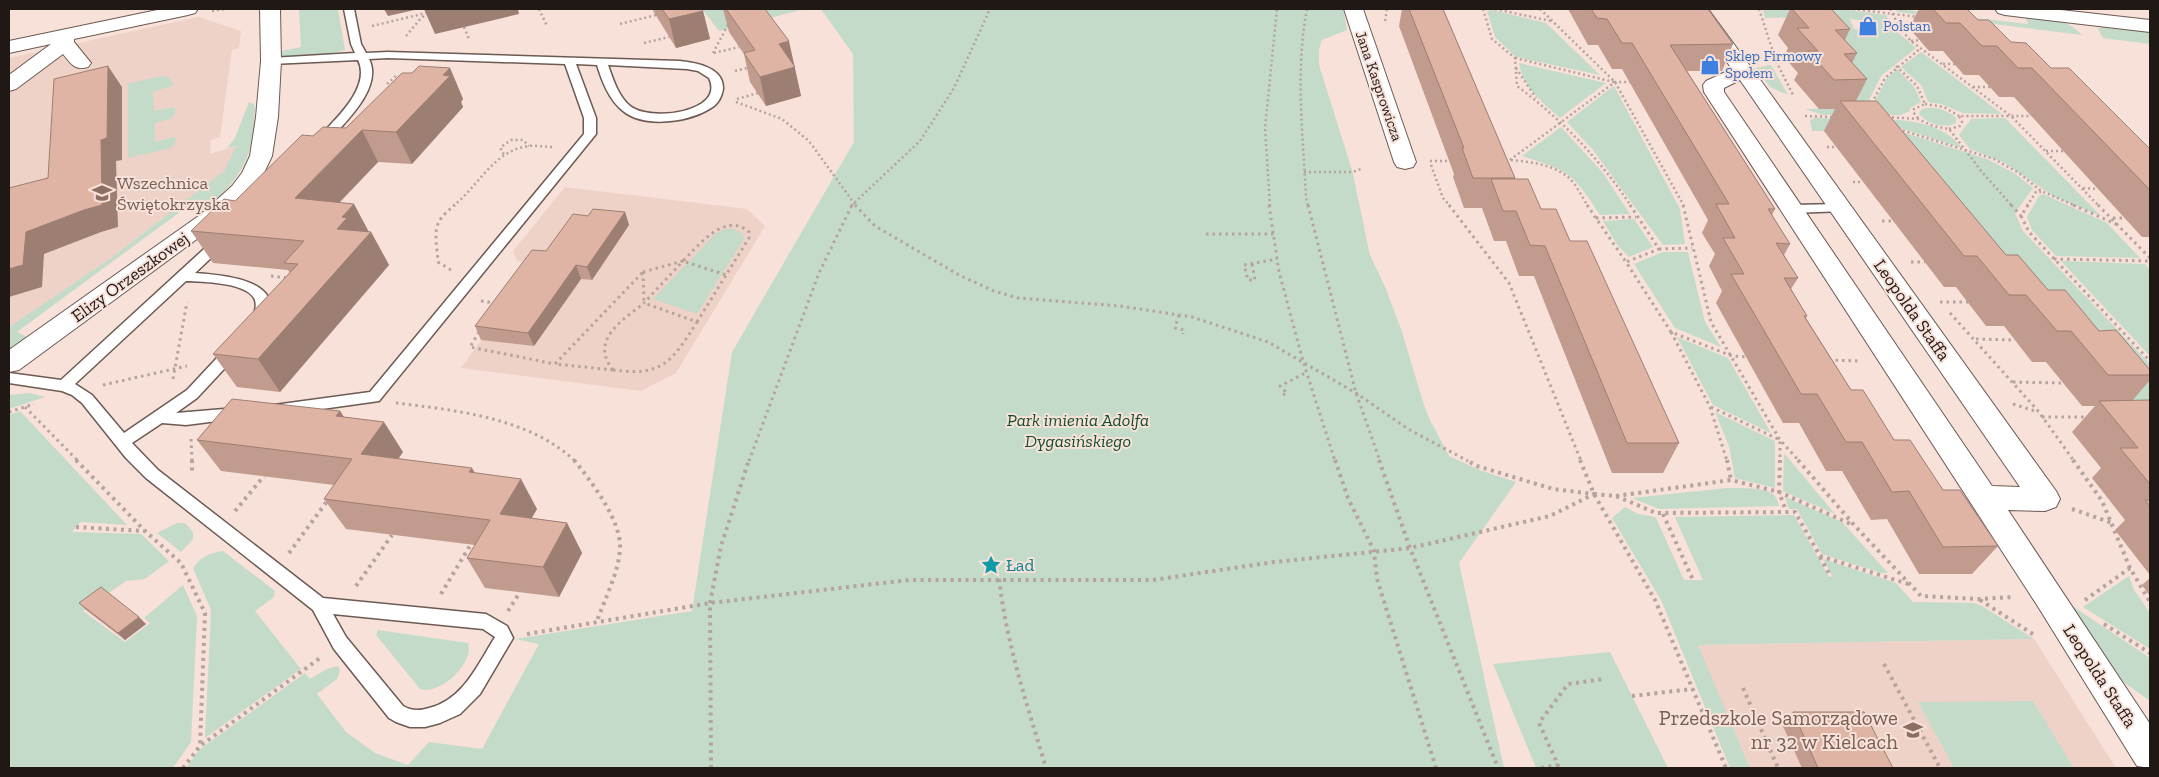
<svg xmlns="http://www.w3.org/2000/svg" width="2159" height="777" viewBox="0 0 2159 777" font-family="'Zilla Slab',serif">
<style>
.built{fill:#efd2c7}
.green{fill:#c4dbca;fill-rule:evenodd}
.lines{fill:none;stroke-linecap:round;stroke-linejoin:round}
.lane-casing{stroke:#6c5a53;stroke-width:3}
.street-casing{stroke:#6c5a53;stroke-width:2}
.path-far2{stroke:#b5a39d;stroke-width:2.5;stroke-dasharray:2 3;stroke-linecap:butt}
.path-far1{stroke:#b5a39d;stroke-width:3;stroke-dasharray:2.5 4;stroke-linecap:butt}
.path{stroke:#b5a39d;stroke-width:4;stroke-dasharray:3 4.5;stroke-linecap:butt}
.lane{fill:#fff;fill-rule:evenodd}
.street{fill:#fff;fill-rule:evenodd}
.wall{fill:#c19b8d}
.shaded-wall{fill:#9d7e73}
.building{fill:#e0b4a4;stroke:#9d7e73}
.labels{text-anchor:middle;stroke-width:4;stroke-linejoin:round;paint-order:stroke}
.far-shop-label{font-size:15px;fill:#366cbe;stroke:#f7e1d9;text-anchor:start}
.far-street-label{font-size:15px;fill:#201815;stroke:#f7e1d9}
.education-label{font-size:18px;fill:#785e54;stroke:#f7e1d9;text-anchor:start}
.street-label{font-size:18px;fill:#201815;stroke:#f7e1d9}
.park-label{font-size:18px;font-style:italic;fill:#114f2c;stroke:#f7e1d9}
.culture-label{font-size:18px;fill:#0d838f;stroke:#f7e1d9;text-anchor:start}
.near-education-label{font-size:21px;fill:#785e54;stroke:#f7e1d9;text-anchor:end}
</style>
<rect width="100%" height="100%" fill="#f7e1d9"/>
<!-- built -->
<g class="built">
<polygon points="198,17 241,31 239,48 232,50 220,137 211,140 210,154 237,146 224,171 111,258 9,327 9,58"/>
<polygon points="565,187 747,209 765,226 676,373 641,391 461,368 523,283 526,262 517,261 513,251"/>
<polygon points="2034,639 2116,768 1750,768 1697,645"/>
</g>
<!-- green -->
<g class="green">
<path d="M299,9H338L345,50C325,55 303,60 282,56V51L301,47Z"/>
<polygon points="702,9 805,9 719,31"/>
<polygon points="821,9 1343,9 1347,30 1322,40 1319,50 1319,65 1352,170 1370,255 1386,289 1401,329 1424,405 1430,420 1449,456 1482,471 1516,482 1459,563 1504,768 186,768 199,750 305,673 310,679 327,669 338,666 340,670 337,679 317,694 346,732 375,753 408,765 429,742 482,749 539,644 515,639 692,611 732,352 854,142 853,54"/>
<path d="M1763,9H1840L1886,15L1895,30L1916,48L1881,76L1862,114L1823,115L1805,109L1851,108L1809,17L1765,18ZM1850,19L1875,22L1878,32L1854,29Z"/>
<path d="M1896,9L2028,24L2025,16C2046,19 2067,18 2082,35L1897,12Z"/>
<polygon points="1492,10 1546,23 1600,75 1516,57 1495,37 1487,11"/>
<polygon points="2106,25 2150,31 2150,44 2103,38 2098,29"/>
<polygon points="1921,52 1998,111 2002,114 1963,113 1941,104 1928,102 1922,86 1901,67"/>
<path d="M1519,63L1606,83L1560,118C1543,103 1522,86 1519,63Z"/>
<polygon points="1771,65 1788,95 1770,87 1756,68"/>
<polygon points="1897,69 1914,87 1921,102 1910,108 1910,111 1901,115 1868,115 1887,78"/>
<polygon points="161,76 170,78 174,85 153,92 154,111 172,107 175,108 175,114 170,119 155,123 155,142 174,137 176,138 175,144 171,148 128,158 128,86 126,84"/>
<polygon points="1614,86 1680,209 1685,244 1663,245 1593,150 1567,122"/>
<path d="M249,102L254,104L255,108C252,144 251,164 224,191C210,205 209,209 188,206L17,332L29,338L9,351V327L111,258L224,171L236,146L227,148L235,138Z"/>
<path d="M1925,108C1937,107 1947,110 1956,118V123C1944,129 1927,124 1919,114L1920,111Z"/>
<polygon points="1815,118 1861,119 1987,159 2014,173 2033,188 2015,213 2023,231 2150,364 2150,414 2134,413 1824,131 1812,131 1810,120"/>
<polygon points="2005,118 2101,216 2053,196 2005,163 1970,149 1959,135 1971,119"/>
<path d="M1872,119C1902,119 1942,121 1962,148Z"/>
<path d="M1561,127L1603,173L1630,214L1600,215C1573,173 1570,171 1522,156Z"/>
<polygon points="2043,194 2107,223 2140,258 2056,256 2032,230 2027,217 2039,196"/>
<polygon points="1634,219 1653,247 1629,257 1618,246 1603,221"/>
<polygon points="731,228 742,233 744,239 697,314 653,299 715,234 722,230"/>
<polygon points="1663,252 1688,252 1705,322 1721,347 1675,328 1634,264"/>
<polygon points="2061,261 2145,264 2150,270 2150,356"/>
<polygon points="1677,337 1728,358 1771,433 1713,405"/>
<polygon points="30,393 45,397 9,409 9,395"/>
<polygon points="20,411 127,525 80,522 72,532 141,534 169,561 145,579 126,581 83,611 125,642 150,623 144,618 183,585 197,616 191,742 173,768 9,768 9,415"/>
<polygon points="1715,412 1775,441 1775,488 1735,478 1729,446"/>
<polygon points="1784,453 1835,514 1783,491"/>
<path d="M1727,488C1738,488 1767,487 1774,495C1777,498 1778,503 1779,506L1659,509L1632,498Z"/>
<polygon points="1785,497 1842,522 1888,573 1881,573 1822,554 1797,509 1789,509"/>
<polygon points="1625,507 1638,514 1652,516 1656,518 1684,580 1703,580 1675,517 1794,515 1829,577 1833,577 1823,559 1896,583 1913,602 1975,603 1982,606 2034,639 1698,645 1750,768 1730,768 1661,600 1612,518"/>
<polygon points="177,523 185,523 193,532 193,539 181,552 157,533"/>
<path d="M223,551L275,591L274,597L255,611L301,669L205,738L211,610L193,568C201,557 209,553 223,551Z"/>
<polygon points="2129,576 2134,590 2150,613 2150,649 2083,607"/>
<polygon points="2063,605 2074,607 2150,658 2150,701 2100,665"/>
<path d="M378,630L468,643C475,662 440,696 420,689L376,635Z"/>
<polygon points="1610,652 1668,768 1536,768 1493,664"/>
<polygon points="2033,701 2074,768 1954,768 1918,702"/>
</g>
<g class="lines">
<defs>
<g id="lane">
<path d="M344,9H354L361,44L366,53L388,52L680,61C696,63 724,67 723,89C722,95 719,102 714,106C692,122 645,129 623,111C609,100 602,81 597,65L576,64L596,118V134L379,401L279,415L274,413L271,409L274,405L370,392L584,134V118L565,64L388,58L369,59C384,89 342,125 324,146H316L314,143L316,140C333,121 372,88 358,60L271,64L265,61L271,58L355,53L351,44ZM608,65L687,69L698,71L709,78C726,113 649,122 630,106C618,96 613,79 608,65Z"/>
<polygon points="1840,204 1846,208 1845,211 1792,213 1786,209 1792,205"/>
<path d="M221,237L226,238L228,241L226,244L195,273C222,275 291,280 264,324H254L252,321C254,314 258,305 254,298C244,282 203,282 186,281L75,384L92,395L124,433L187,390L229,345H239L241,349L239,353L197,398L176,413L236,408L241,410L244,414L241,418L186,425L162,423L132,443L158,470L323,598L486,614L507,626L513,638L480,694L460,714L440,723L425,727H410L396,722L389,718L334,649L313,610L146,478L126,458L82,403L72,395L62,391L9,383V373L61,380L216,238ZM333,614L483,629L495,637C478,664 463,700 429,708C420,711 411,711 403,706L346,637Z"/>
</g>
<g id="street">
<path d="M162,9H198L195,13L188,15L74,39V42L91,63L88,67C75,71 71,64 63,54L16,89L9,91V75L51,44L9,53V41Z"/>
<polygon points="260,9 280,9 281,61 278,117 272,156 261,179 248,196 216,225 19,370 9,372 9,350 200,215 232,186 242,173 250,156 256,117 261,61"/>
<polygon points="1344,9 1363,9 1416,162 1413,167 1405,169 1397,167 1394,162"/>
<path d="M1689,9H1708L1764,85L2056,491L2060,499L2056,507L2045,511L2008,510L2150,724V768L2137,766L2037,605L1704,92L1703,85L1706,81L1732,69ZM1740,80L1749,93L2020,487L1992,486L1724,92V88Z"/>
<polygon points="1995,9 2052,9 2150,20 2150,32 2005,15 1998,13"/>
</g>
</defs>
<!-- lane casing -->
<use href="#lane" class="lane-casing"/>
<!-- street casing -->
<use href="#street" class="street-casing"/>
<!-- path-far2 -->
<g class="path-far2">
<polyline points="539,9 547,26"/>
<path d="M1307,9C1295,70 1303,135 1306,197L1308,206"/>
<path d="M1483,9L1492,39L1515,58L1517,86C1562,120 1600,159 1631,206"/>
<polyline points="1495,9 1551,21"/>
<polyline points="1540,9 1615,82 1684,206"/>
<polyline points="1759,9 1776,61 1793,95"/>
<polyline points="1853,9 1918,17"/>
<polyline points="1890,9 1902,31 1911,41 2011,116 2099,206"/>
<polyline points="212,11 226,9"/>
<polyline points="1385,21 1387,9"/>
<polyline points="620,24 656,15"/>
<polyline points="372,26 426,13"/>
<polyline points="464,27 469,39"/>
<polyline points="406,36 421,18 434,9"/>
<polyline points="1911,41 1920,40"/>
<polyline points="644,43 669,37"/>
<polyline points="713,53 729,23"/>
<polyline points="714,53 739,47"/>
<polyline points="1515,58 1614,82"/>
<polyline points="1943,64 1955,64"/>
<polyline points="1896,66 1917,86 1925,104 1914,109 1913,112 1918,118"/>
<polyline points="1516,68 1536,98"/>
<polyline points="735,71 751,67"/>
<polyline points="387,84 397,75"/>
<polyline points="1973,87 1990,87"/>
<polyline points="737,99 758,93"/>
<polyline points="736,102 782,119 809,141 856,206"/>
<polyline points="1872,103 1885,78 1921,48"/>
<polyline points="1925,104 1944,107 1959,116"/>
<polyline points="1805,116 1834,117"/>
<polyline points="1887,117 1918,119 1933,126 1949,129 1982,172 2012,206"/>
<polyline points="1898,129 1994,159 2019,173 2041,191 2076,206"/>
<polyline points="1949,129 1960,126 1962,122 1959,116 2031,116"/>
<polyline points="1827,147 1837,147"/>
<polyline points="2046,151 2063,151"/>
<polyline points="504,154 501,151 501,147 511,140 523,140 529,146"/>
<polyline points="1505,160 1510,160 1615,82 1633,82"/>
<path d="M1511,160C1530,162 1552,164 1568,177C1576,184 1582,197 1588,206"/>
<polyline points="1430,161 1454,161"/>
<polyline points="1431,165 1443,198 1450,206"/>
<polyline points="1304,172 1353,172 1361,169"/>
<polyline points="1853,182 1863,182"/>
<polyline points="2083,188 2098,189"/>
<path d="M453,206C478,187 493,151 528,146C536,145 544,147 552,147"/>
<polyline points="851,206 920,141 954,88 990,9"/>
<polyline points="1270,206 1265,128 1277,9"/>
<polyline points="2027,206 2036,192 2041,192"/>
</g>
<!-- path-far1 -->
<g class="path-far1">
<polyline points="855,205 875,226 959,275 994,291 1018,298 1120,306 1192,317 1268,342 1356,393 1408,429 1468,461"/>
<polyline points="1269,205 1279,272 1303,361 1335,461"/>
<polyline points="1308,205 1356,393 1380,461"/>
<polyline points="1449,205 1509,283 1581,461"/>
<polyline points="1587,205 1626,262"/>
<polyline points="1630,205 1659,249 1626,262 1671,332 1732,356 1751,357"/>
<polyline points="1683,205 1711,322 1780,440 1799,461"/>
<polyline points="2011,205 2021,216"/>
<polyline points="2028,205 2021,216 2029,232 2150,361"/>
<polyline points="2073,205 2118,225"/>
<polyline points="2098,205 2150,258"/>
<polyline points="1596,218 1636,217"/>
<polyline points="2113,218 2125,218"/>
<polyline points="1882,221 1893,221"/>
<polyline points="1206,234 1274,234"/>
<polyline points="1659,249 1692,248"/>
<polyline points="2054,259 2150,261"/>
<polyline points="1911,262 1925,262"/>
<polyline points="1252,264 1255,280 1248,280 1244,265 1277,259"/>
<path d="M451,270L438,262C436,233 430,224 455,205"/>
<polyline points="643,272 644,303"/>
<polyline points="643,272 683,261 644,303"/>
<polyline points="271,276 287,278"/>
<polyline points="481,301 495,303"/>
<polyline points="1940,302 1969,302"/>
<polyline points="1950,313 2039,412 2074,461"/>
<polyline points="1179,315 1175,328 1184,330 1183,334"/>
<path d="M697,322L749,238V232C725,211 699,245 683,261L726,275"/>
<polyline points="479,332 470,347 555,364"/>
<polyline points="1671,332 1710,407 1727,461"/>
<polyline points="1976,339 2015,340"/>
<polyline points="1829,360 1861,361"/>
<path d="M613,370C663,377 672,361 697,322L644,303"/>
<polyline points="613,370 555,364 643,272"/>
<path d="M613,370C589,340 622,321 644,303"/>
<polyline points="173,379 187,302"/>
<polyline points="2013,382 2064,383"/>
<polyline points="103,385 187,366"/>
<polyline points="1283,395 1287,393 1280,386 1307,372"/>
<path d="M396,403C455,410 530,418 575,461"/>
<polyline points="2013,404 2038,412"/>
<polyline points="25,407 78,461"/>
<polyline points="1711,407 1780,440 1780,461"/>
<polyline points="9,412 34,404"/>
<polyline points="2042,417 2087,417"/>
<polyline points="191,439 192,461"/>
<polyline points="749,461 819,273 852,205"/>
</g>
<!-- path -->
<g class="path">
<polyline points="76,460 145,531 181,563 205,613 200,746"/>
<polyline points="192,460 192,475"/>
<path d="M574,460C591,481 621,520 620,548C619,572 605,598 597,621"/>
<polyline points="1335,460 1348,498 1374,551 1377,579 1436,768"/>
<polyline points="1379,460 1410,548 1498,768"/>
<polyline points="1580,460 1594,494 1655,600 1726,768"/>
<polyline points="1727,460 1731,480"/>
<polyline points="1780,460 1779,492 1786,511"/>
<polyline points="1798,460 1854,525 1921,596 1979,599 2014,597"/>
<polyline points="2073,460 2102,501 2130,568 2150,602"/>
<polyline points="1594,494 1616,496 1656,513 1795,512 1820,556 1908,584"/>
<polyline points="1616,496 1731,480 1779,492 1853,525"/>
<polyline points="2072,509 2112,523"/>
<polyline points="235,511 264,476"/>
<polyline points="1663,514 1693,580"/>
<polyline points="76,527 144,531"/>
<polyline points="289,553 328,500"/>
<polyline points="1820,557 1831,577"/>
<path d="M999,579C1007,646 1027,704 1046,768"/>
<polyline points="356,586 392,535"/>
<polyline points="441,594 471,544"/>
<polyline points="1980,600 2036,636"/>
<polyline points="2085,600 2130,568"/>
<polyline points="508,611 520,592"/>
<polyline points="2104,624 2150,653"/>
<polyline points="527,634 710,603 909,580 1153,580 1274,562 1410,548 1550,516 1594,494 1553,489 1477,466 1466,460"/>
<polyline points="1884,664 1940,768"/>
<polyline points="1743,688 1778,768"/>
<polyline points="1632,696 1692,689"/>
<polyline points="183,768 200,746 320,658"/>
<polyline points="711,768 710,603 721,546 749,460"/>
<polyline points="1541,768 1558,765 1539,723 1568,684 1604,679"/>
</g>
<!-- lane -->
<use href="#lane" class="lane"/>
<!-- street -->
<use href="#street" class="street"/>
</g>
<!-- wall -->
<g class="wall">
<polygon points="652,9 702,9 703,11 710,39 676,48"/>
<polygon points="723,9 765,9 794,65 801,96 766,106 750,82 744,54 729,32"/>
<polygon points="1402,9 1443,9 1515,179 1570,241 1679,443 1663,473 1612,473 1534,276 1519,276 1506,241 1494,241 1482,208 1464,208 1453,177 1454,174 1399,26"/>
<polygon points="1568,9 1708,9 1733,44 1722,71 1687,71 1775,209 1772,215 1790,244 1784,255 1798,278 1791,289 1807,316 1806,318 1851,390 1894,440 1998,546 1972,574 1919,574 1887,519 1871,520 1842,471 1826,471 1799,423 1783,423 1716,303 1722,291 1709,266 1715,254 1702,233 1708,220 1622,69 1612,69 1598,45 1588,45"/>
<polygon points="1790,9 1831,9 1850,29 1845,40 1857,53 1852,63 1867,79 1856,101 2006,255 2048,290 2150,370 2150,380 2132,401 2150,401 2150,575 2115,530 2125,520 2092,478 2101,468 2072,432 2095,406 2082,406 2046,362 2032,362 2004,326 1986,326 1956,287 1944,287 1824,131 1835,109 1819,109 1794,80 1798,73 1784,57 1788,48 1778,35"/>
<polygon points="1919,9 1967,9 1978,20 2051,68 2150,149 2150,237 2142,237 2014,97 1999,97 1979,75 1964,75 1943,51 1929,51 1909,28"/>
<polygon points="450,68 463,99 461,102 463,107 412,164 378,162 339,203 369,232 371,232 389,265 280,392 237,387 213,354 290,273 288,270 213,263 191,231 235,201 313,136 346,128"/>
<polygon points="625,212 629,225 592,280 581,279 534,346 481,340 475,326 546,251 588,216"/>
<polygon points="340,411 344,417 403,452 398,459 474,473 537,509 531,518 567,523 582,553 559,597 485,588 467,558 475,545 346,529 324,499 334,485 221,471 197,440"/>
<polygon points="2150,578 2150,596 2142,585"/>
<polygon points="79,603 146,624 125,640 86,610"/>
<polygon points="1793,712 1893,768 1802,768 1782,724"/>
</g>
<!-- shaded-wall -->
<g class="shaded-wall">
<polygon points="384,9 419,9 388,16"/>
<polygon points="424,9 518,9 519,14 435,34"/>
<polygon points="703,11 710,39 676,48 669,19"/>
<polygon points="789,41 801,96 766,106 760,77 779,44"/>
<polygon points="108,66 122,87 122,160 116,161 118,227 101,232 44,254 42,287 9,297 9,269 26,232 101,140"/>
<polygon points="450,68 463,99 461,102 463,107 412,164 396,132"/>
<polygon points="362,130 378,162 313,230 295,198"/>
<polygon points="354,204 370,234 371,232 389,265 280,392 258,359 337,229 342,217"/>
<polygon points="625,212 629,225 592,280 587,267"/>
<polygon points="576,265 581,279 534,346 528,333"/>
<polygon points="340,411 359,442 336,416"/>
<polygon points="384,422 403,452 380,484 361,454"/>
<polygon points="472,468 489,498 469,472"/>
<polygon points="521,479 537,509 517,544 500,514"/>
<polygon points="567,523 582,553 559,597 543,567"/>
<polygon points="139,617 146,624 125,640 118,633"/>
</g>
<!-- building -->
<g class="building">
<polygon points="662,9 702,9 703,11 669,19"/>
<polygon points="726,9 765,9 789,41 779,44 795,67 760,77 744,53 755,50"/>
<polygon points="1409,9 1443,9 1515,178 1473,178 1462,148 1464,148"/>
<polygon points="1591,9 1708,9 1733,44 1670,45 1775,209 1768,209 1790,244 1776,243 1798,278 1784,278 1807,316 1804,316 1851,390 1863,390 1894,440 1910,440 1943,490 1960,490 1998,546 1943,547 1909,491 1892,492 1862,442 1846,442 1817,394 1801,394 1731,274 1744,274 1723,238 1735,238 1716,204 1729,204 1632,43 1622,43 1607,19 1597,18"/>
<polygon points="1792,9 1831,9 1850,29 1835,30 1857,53 1844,54 1867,79 1834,80 1808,51 1818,51 1797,28 1809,28"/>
<polygon points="1933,9 1967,9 1978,20 1989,20 2011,42 2026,43 2051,68 2069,68 2150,149 2150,190 2032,68 2018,68 1997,46 1982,46 1960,23 1946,23"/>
<polygon points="108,66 107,138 101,140 102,205 84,210 26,232 23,265 9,269 9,188 48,178 54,79"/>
<polygon points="419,66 450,68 443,75 450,76 396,132 362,130 295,198 354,204 342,217 347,218 337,229 371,232 258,359 213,354 298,264 284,263 304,241 191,231 224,199 235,201 302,135 313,136 323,127 346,128 402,73 412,73"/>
<polygon points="1840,101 1877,101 2006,255 2018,255 2048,290 2065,290 2099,331 2116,330 2150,370 2150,375 2108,375 2071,331 2057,331 2026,295 2009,295 1977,256 1964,256"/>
<polygon points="1491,179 1528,179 1541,209 1556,209 1570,241 1587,241 1679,443 1627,443 1545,246 1530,245 1516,211 1503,211"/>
<polygon points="593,209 625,212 587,267 576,265 528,333 475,326 532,250 546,251 573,214 588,216"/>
<polygon points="232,399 340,411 336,416 384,422 361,454 472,468 469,472 521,479 500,514 567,523 543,567 467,558 490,520 324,499 352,459 197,440"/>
<polygon points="2150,400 2150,484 2120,448 2138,448 2099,401"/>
<polygon points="2145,500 2150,500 2150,506"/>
<polygon points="101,587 139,617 118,633 79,603"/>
<polygon points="1793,712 1864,712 1893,768 1818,768"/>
</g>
<!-- icons -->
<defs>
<symbol id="shop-bare" viewBox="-9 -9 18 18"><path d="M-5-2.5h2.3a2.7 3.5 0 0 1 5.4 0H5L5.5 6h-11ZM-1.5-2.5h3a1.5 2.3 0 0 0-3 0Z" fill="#3f7fe0" stroke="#f7e1d9" stroke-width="2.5" paint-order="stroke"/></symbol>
<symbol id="university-bare" viewBox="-9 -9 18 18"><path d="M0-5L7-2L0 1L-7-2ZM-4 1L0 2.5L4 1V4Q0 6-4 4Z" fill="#8d6e63" stroke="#f7e1d9" stroke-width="2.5" paint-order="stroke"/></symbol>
<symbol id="sight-bare" viewBox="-9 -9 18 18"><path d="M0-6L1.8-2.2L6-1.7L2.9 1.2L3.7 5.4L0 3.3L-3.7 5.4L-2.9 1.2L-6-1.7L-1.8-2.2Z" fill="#0f9aa8" stroke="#f7e1d9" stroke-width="2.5" paint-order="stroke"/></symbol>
<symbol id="school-bare" viewBox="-9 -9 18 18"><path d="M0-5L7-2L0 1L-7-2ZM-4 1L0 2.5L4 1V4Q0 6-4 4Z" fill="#8d6e63" stroke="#f7e1d9" stroke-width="2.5" paint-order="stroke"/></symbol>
</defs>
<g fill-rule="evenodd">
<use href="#shop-bare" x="1854" y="12" width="28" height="28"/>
<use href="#shop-bare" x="1696" y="51" width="28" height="28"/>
<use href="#university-bare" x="88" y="179" width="28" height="28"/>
<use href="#sight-bare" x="977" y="551" width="28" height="28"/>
<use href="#school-bare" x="1899" y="716" width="28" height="28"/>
</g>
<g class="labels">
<!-- far-shop labels -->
<g class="far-shop-label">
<text x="1883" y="31">Polstan</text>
<text x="1725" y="61">Sklep Firmowy<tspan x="1725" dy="17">Społem</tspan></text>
</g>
<!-- far-street labels -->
<g class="far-street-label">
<text transform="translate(1379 86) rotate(71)" y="5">Jana Kasprowicza</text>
</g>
<!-- education labels -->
<g class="education-label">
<text x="117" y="189">Wszechnica<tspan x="117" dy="21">Świętokrzyska</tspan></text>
</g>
<!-- street labels -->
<g class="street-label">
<text transform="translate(130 277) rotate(-36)" y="6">Elizy Orzeszkowej</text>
<text transform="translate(1912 310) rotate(55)" y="6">Leopolda Staffa</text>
<text transform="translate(2100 676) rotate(57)" y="6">Leopolda Staffa</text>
</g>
<!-- park labels -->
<g class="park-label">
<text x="1078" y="426">Park imienia Adolfa<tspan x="1078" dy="21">Dygasińskiego</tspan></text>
</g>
<!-- culture labels -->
<g class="culture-label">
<text x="1006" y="571">Ład</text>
</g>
<!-- near-education labels -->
<g class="near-education-label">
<text x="1898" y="725">Przedszkole Samorządowe<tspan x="1898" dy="24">nr 32 w Kielcach</tspan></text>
</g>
</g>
<!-- border -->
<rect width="2159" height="777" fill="none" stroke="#201815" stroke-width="20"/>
</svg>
